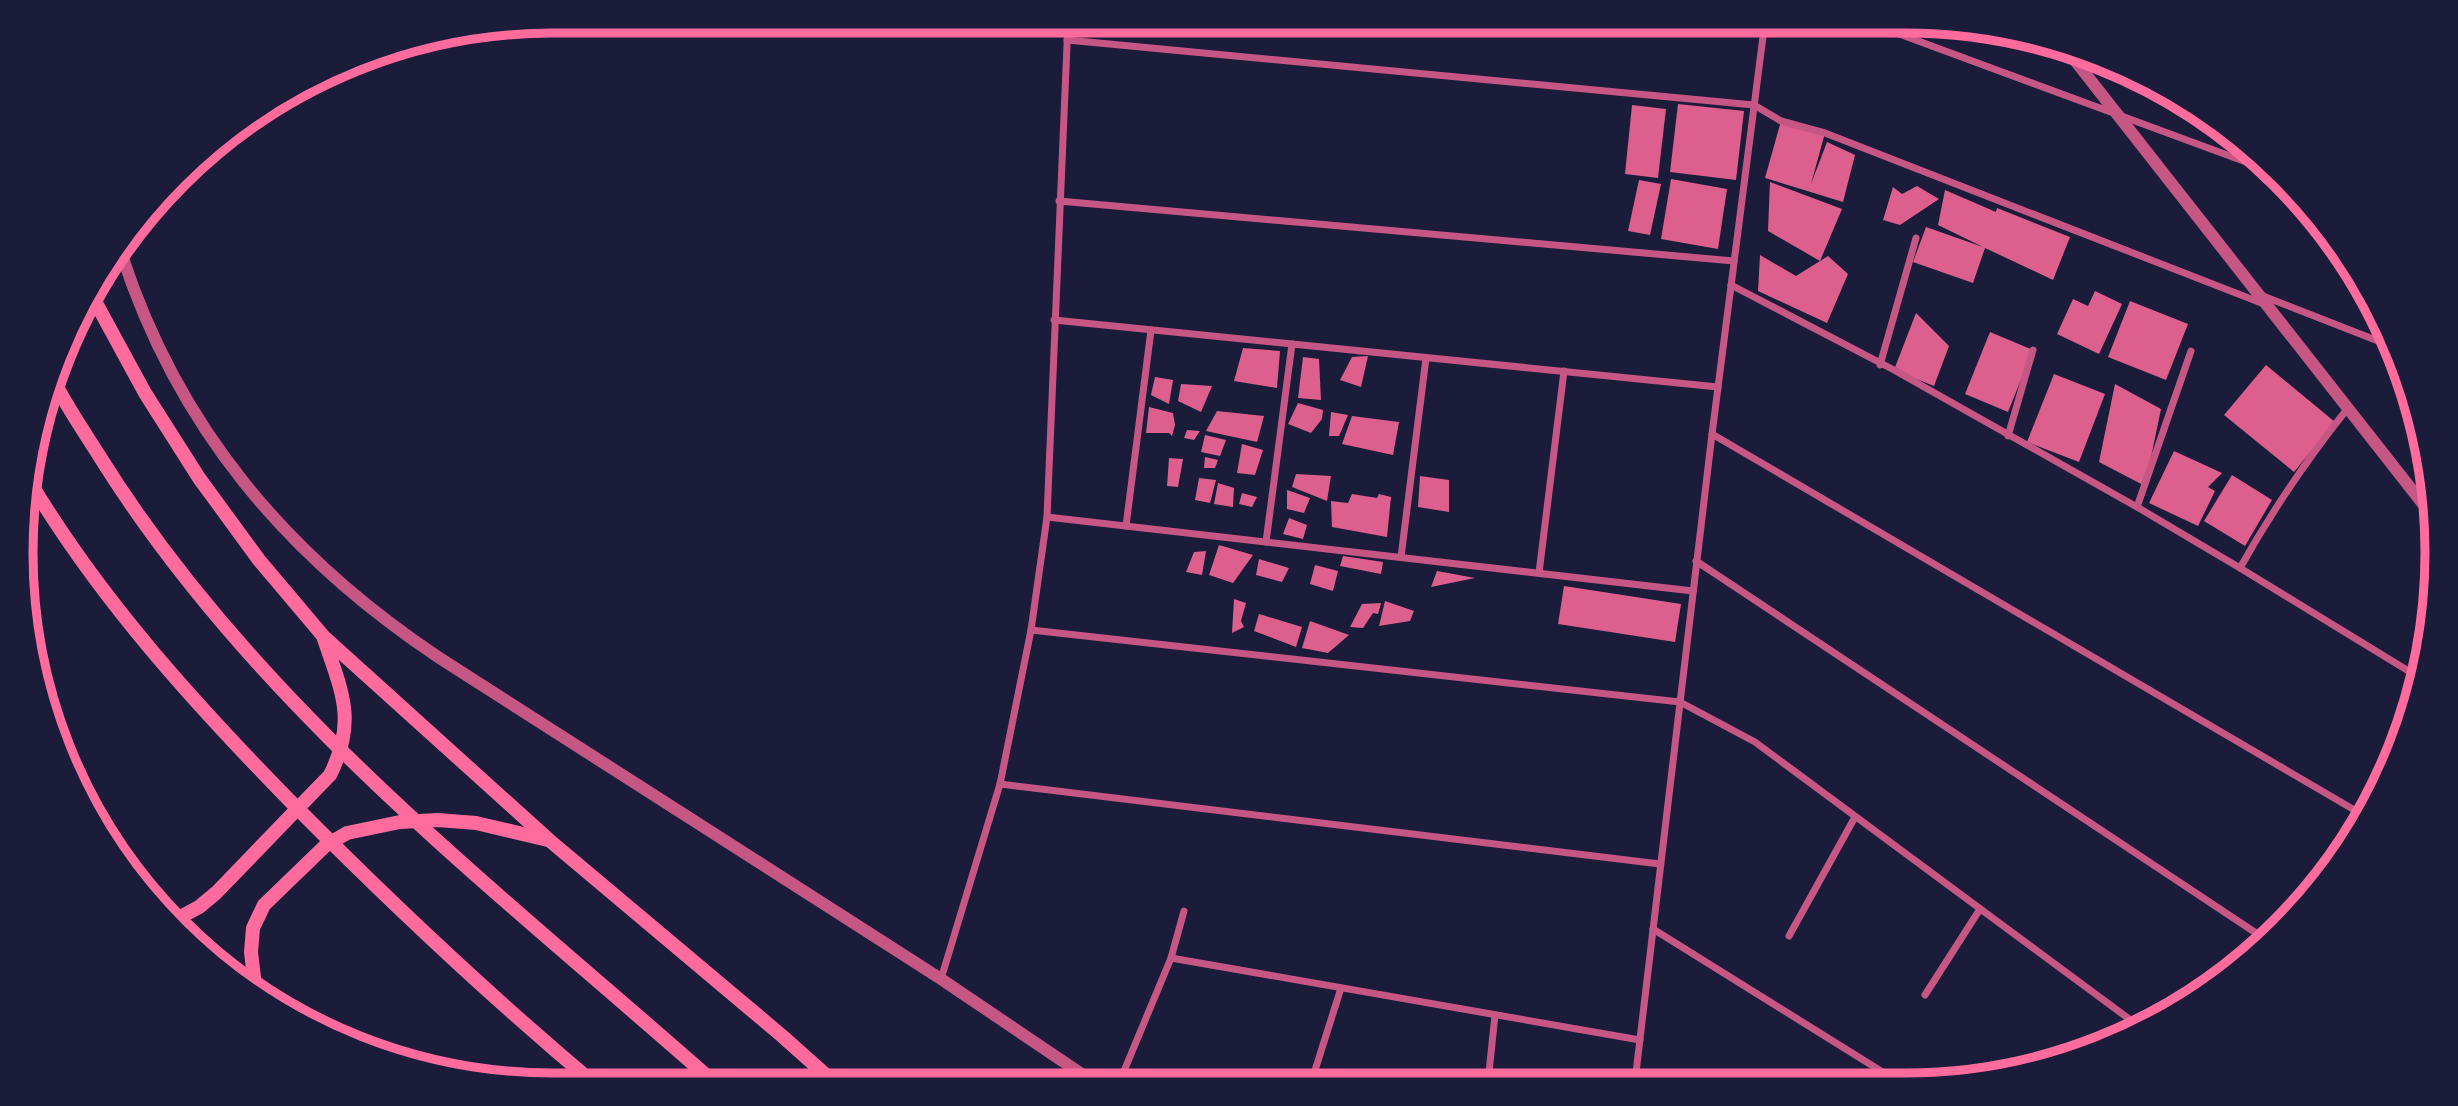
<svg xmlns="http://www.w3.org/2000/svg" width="2458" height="1106" viewBox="0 0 2458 1106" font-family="Figtree,sans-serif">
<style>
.building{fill:#dd5f8e}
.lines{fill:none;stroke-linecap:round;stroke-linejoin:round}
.minor{stroke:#c65784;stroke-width:7}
.tertiary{stroke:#c65784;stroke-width:12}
.secondary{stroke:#ff6b9d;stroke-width:14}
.rim{fill:none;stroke:#ff6b9d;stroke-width:9}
</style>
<rect width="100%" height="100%" fill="#1b1b3a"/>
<!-- building -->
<g class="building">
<polygon points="1678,104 1744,111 1736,180 1670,172"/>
<polygon points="1632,105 1666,109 1658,178 1625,174"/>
<polygon points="1781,121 1825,133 1811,184 1827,142 1855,155 1843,202 1765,178"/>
<polygon points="1671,179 1727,189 1718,249 1661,239"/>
<polygon points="1639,180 1661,184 1650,235 1628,231"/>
<polygon points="1770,182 1842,209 1820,261 1768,231"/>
<polygon points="1917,186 1939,199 1900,225 1883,220 1893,187 1902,194"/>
<polygon points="1945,190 1996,212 1997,208 2070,237 2053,280 1985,248 1973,283 1913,262 1926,227 1983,247 1938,225"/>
<polygon points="1760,255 1796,276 1828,256 1848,274 1827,323 1758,291"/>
<polygon points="2095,291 2122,304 2099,354 2057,334 2073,299 2088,306"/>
<polygon points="2130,301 2188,324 2166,380 2108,357"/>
<polygon points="1916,313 1949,346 1934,386 1894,370"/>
<polygon points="1990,332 2033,350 2008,412 1965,394"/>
<polygon points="1243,348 1280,351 1277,388 1234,381"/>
<polygon points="1368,356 1361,387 1340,380 1352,357"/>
<polygon points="1303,357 1319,359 1321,400 1298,398"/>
<polygon points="2266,365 2335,422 2294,472 2224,415"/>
<polygon points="2054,374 2105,394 2079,462 2027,442"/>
<polygon points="1155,377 1173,380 1169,404 1151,395"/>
<polygon points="1181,384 1212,386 1201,412 1178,401"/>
<polygon points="2115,384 2161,409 2145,486 2099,462"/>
<polygon points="1298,403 1323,410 1322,419 1311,433 1288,424"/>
<polygon points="1149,407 1173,413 1175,425 1172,436 1169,433 1146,433"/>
<polygon points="1217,411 1264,416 1257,442 1206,431"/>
<polygon points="1331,412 1348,415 1339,436 1329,436"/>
<polygon points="1352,416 1399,422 1393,455 1342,444"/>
<polygon points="1187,430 1200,431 1194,440 1184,438"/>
<polygon points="1205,435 1226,440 1220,456 1201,452"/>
<polygon points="1242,444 1263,450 1255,475 1237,473"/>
<polygon points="2174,451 2222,473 2208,487 2215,491 2198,526 2149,503"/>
<polygon points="1205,457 1218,460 1215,468 1204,468"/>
<polygon points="1169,458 1183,459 1178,487 1167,486"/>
<polygon points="1296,474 1331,476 1327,501 1292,487"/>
<polygon points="2232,475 2272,500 2245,546 2204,521"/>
<polygon points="1420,476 1449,480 1449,512 1418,507"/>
<polygon points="1199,478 1216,480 1210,503 1195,500"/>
<polygon points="1218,483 1234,488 1233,507 1214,504"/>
<polygon points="1287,490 1310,498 1304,513 1287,509"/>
<polygon points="1242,493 1257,497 1252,507 1239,504"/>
<polygon points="1352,494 1377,498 1379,494 1391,497 1387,537 1332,527 1331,501 1348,503"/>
<polygon points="1289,518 1307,525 1303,539 1283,534"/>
<polygon points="1219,545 1253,555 1233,583 1209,575"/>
<polygon points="1206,551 1202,575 1186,572 1194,552"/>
<polygon points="1343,556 1383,562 1381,574 1340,566"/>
<polygon points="1259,559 1289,568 1282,582 1256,575"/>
<polygon points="1315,565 1338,571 1333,591 1310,584"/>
<polygon points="1437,571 1475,578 1431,587"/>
<polygon points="1564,586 1681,604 1675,642 1558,624"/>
<polygon points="1234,599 1246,603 1241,621 1244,627 1232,633"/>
<polygon points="1385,601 1414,611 1410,621 1379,626"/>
<polygon points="1381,603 1378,614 1373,613 1363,628 1350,627 1362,604"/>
<polygon points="1259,614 1302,627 1296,647 1254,631"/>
<polygon points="1310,621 1349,635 1328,653 1302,648"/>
</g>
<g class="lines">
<!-- minor -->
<g class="minor">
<polyline points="1864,21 2276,173"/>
<polyline points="1067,40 1754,105 1781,121 1825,133 2264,304"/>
<polyline points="1059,201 1734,261"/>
<polyline points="1731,285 1894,370 2137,507 2240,568 2420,678"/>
<polyline points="2263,296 2396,348"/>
<polyline points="1054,320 1718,387"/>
<polyline points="1880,365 1916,238"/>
<polyline points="1712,434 2363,815"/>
<polyline points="2008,436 2033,350"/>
<polyline points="2137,507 2191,351"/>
<polyline points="1047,517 1693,591"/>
<polyline points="1126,526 1151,330"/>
<polyline points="1266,542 1292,344"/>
<polyline points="1401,557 1426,358"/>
<polyline points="1696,561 2265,939"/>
<path d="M2240,568C2272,511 2307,459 2348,408"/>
<polyline points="1539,573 1564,371"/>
<polyline points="1031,630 1680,702 1755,742 2140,1027"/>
<polyline points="1000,784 1660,864"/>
<polyline points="2293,911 2330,871"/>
<polyline points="1653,929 1897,1081"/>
<polyline points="1789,936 1855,817"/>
<polyline points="1171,958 1640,1040"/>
<polyline points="941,979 1000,784 1031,630 1047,517 1068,21"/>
<polyline points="1925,995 1980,909"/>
<polyline points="1635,1081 1712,434 1765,21"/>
<polyline points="1488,1082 1495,1015"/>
<polyline points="1119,1083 1171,958 1184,911"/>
<polyline points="1311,1083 1341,988"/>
</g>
<!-- tertiary -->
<g class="tertiary">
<polyline points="2066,49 2434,518"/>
<path d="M121,252C177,427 287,556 438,657L941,979L1095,1083"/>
</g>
<!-- secondary -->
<g class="secondary">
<polyline points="90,292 145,393 199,478 259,560 324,637 549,840 781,1035 836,1084"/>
<path d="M56,385C69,410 85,433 100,457C257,709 497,890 716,1084"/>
<path d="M30,482C102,602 196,705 294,805C390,902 491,997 596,1085"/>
<path d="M175,920L199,907L216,893L330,775C357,721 342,692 324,639"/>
<polyline points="255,986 251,952 253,928 264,905 325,846 347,833 400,822 438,820 476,823 548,840"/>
</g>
</g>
<!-- crop -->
<path d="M0 0H2458V1106H0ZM553 33H1905A520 520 0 0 1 2425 553V553A520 520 0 0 1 1905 1073H553A520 520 0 0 1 33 553V553A520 520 0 0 1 553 33Z" fill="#1b1b3a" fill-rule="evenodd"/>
<path class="rim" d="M553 33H1905A520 520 0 0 1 2425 553V553A520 520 0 0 1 1905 1073H553A520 520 0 0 1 33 553V553A520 520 0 0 1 553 33Z"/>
</svg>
